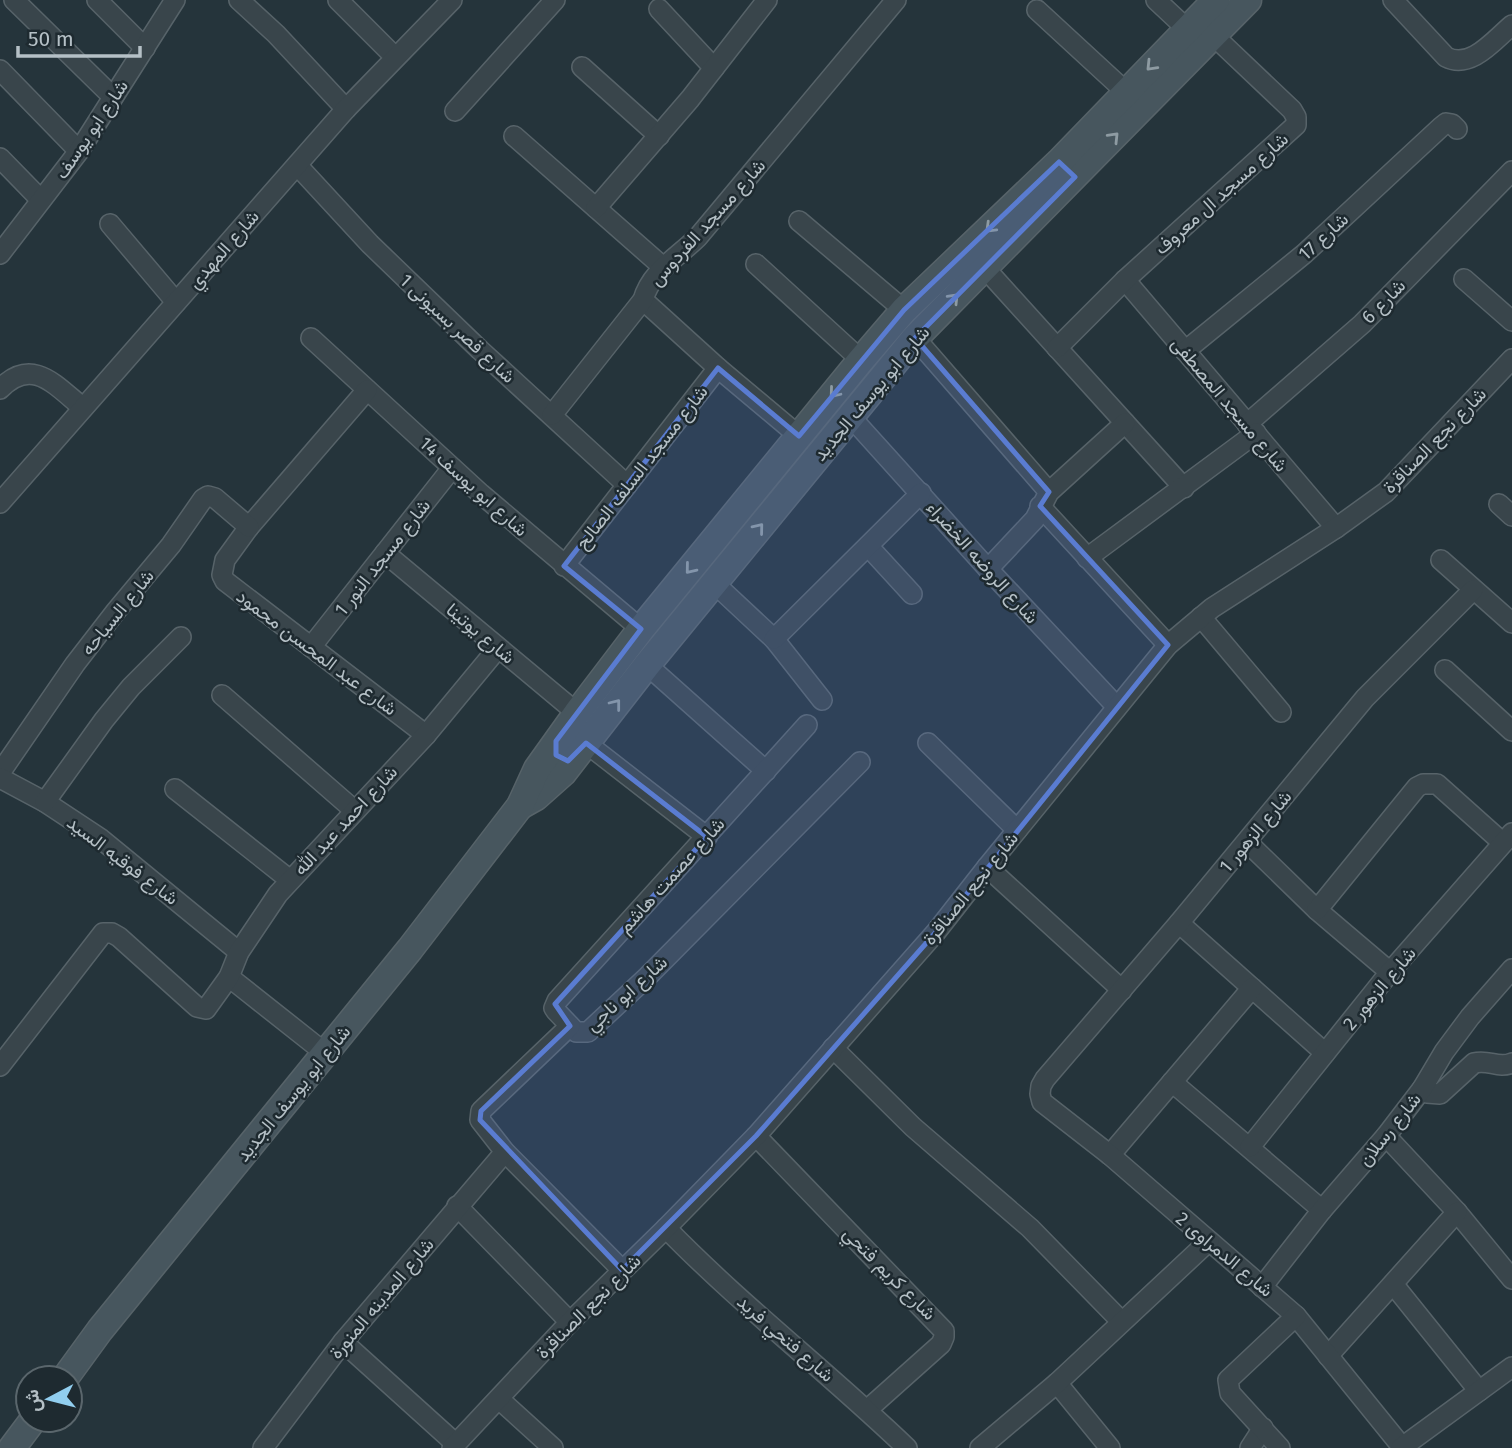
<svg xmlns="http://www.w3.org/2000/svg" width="1512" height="1448" viewBox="0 0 1512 1448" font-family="'Fira Sans',Vazirmatn,sans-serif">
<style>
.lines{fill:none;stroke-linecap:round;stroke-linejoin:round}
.street-casing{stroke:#576369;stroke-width:22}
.secondary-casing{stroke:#576369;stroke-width:29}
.street{stroke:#39454b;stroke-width:19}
.secondary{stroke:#47565e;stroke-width:26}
.oneway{stroke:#8e9ba2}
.marked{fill:#5a7cd1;fill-opacity:0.2;stroke:#5a7cd1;stroke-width:5;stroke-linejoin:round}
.labels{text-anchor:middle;stroke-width:5;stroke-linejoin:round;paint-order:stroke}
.street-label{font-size:19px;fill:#b5c0c6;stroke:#1e2a30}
</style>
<rect width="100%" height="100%" fill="#25343b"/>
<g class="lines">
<defs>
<g id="street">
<polyline points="14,0 113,97"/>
<polyline points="97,0 145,48"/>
<polyline points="239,0 276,34 346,109"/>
<polyline points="338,0 395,57"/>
<polyline points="1156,0 1187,29"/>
<path d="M1393,0L1446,57C1471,70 1494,40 1512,25"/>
<polyline points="659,9 714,68"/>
<polyline points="1037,10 1126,92"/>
<polyline points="582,67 659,136"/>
<polyline points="0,70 79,151"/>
<polyline points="455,111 555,0"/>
<polyline points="514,136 663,267"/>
<polyline points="0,158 41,200"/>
<polyline points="297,165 370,244 480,350 627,485"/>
<polyline points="596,208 690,99 767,0"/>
<polyline points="799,221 904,310"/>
<polyline points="110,224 176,302"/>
<polyline points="0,254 79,151 175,0"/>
<polyline points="756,264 861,360"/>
<polyline points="984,267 1184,488"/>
<polyline points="1464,279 1512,321"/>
<polyline points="1125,280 1336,528"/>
<polyline points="643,300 718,368 799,436"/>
<polyline points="311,338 481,494 641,629"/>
<polyline points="915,338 1049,492"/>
<polyline points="1057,348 1125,280 1296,125 1296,117 1292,110 1214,36"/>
<polyline points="1185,351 1304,254 1441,127 1446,123 1452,124 1457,129"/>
<path d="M0,389C32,356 55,385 82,407"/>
<polyline points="367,390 249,527 225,560 222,575 225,581 426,735"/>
<path d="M552,415L643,300C651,271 678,257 698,237L896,0"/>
<polyline points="850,416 988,569 1117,707"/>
<polyline points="1247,424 1362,324 1512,171"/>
<polyline points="0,503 346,109 452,0"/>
<polyline points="1499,504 1512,516"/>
<polyline points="1040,506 1168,645"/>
<polyline points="868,546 912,594"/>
<polyline points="385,553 577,713"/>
<polyline points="1087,558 1256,433"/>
<polyline points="1441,560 1512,623"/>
<polyline points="564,566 718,368"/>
<polyline points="988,569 1035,519 1049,492 1125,423"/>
<polyline points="714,583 774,639 822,700"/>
<polyline points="1201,617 1281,712"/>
<polyline points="774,639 921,493"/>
<polyline points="311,647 452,468"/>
<polyline points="647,665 766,771"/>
<polyline points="1445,670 1512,731"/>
<polyline points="222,695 354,810"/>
<polyline points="807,725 557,1001 554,1008 556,1011 576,1032 588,1032 647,977 860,762"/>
<polyline points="586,743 707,837"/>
<polyline points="928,743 1017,830"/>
<polyline points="0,773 75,664 116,611 171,545 203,499 208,496 215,498 249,527"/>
<polyline points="0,778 45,802 101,839 239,952"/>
<polyline points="175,789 290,880"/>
<polyline points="45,802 104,720 131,687 181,637"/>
<polyline points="1247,842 1317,910 1390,972"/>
<polyline points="987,867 1122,990"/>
<polyline points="1317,910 1417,787 1423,784 1437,784 1503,843"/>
<polyline points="1179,923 1325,1053"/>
<polyline points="229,977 325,1053"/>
<polyline points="570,1026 481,1111 480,1120 505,1152 622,1270"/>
<polyline points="833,1048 913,1127 1030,1228 1121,1321"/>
<polyline points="0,1066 103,933 112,933 119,937 197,1007 206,1009 229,977 239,952 278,894 426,735 498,648"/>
<polyline points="1172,1082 1322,1210"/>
<path d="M1422,1089L1427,1093L1440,1094L1474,1063C1489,1059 1498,1069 1512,1063"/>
<polyline points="756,1136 944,1331 944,1337 941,1344 867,1410"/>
<polyline points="1386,1136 1457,1212 1512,1279"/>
<polyline points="1250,1147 1390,972 1512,833"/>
<polyline points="1110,1155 1252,988"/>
<polyline points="457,1206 570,1322"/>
<path d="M666,1228C742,1306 829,1373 907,1448"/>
<polyline points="1393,1284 1479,1391"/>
<polyline points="1262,1287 1322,1210 1386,1136 1422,1089 1444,1052 1470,1017 1512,969"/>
<polyline points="343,1342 456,1444"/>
<polyline points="1328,1356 1457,1212"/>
<polyline points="1057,1383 1110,1448"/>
<polyline points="499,1399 553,1448"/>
<polyline points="1402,1447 1296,1316 1110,1155 1042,1102 1040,1094 1041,1086 1045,1079 1179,923 1365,698 1473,590"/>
<polyline points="263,1448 343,1342 505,1152"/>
<polyline points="452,1448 570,1322 666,1228 756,1136 936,932 987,867 1168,645 1212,608 1336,528 1386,492 1512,359"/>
<polyline points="980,1448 1057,1383 1209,1241"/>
<polyline points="1250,1448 1263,1428"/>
<polyline points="1280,1448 1230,1393 1228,1380 1296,1316"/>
<polyline points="1401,1448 1512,1367"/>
</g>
<g id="secondary">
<polyline points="520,806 536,797 563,773 647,665 915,338 1248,0"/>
<polyline points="65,1378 100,1330 410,949 520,806 537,769 577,713 641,629 861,360 904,310 1059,162 1216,0"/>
<polyline points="12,1448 33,1420"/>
</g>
</defs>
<!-- street casing -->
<use href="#street" class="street-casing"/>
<!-- secondary casing -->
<use href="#secondary" class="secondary-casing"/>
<!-- street -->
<use href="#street" class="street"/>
<!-- secondary -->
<use href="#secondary" class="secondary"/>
</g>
<!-- one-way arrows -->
<defs><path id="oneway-chevron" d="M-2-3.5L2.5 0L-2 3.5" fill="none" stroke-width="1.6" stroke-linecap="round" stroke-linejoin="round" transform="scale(1.75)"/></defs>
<g class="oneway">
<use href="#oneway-chevron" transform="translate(1151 66) rotate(134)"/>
<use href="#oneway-chevron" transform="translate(1114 137) rotate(-46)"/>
<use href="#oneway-chevron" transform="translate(990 228) rotate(136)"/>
<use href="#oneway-chevron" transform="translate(954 298) rotate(-46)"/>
<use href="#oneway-chevron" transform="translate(834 393) rotate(130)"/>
<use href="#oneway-chevron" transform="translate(759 528) rotate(-51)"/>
<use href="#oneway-chevron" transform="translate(690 569) rotate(129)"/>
<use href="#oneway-chevron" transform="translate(616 704) rotate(-52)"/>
</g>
<!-- marked area -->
<path class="marked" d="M1059,162L1075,177L915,338L1049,492L1040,506L1168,645L936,932L756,1136L622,1270L480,1120L481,1111L570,1026L555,1004L707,837L586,743L568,761L556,755V741L641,629L564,566L718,368L799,436L904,310Z"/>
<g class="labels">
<!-- street labels -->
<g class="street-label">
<text transform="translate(91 129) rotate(-56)" y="7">شارع ابو يوسف</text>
<text transform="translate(1221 193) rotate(-42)" y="7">شارع مسجد ال معروف</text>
<text transform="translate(707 222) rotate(-48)" y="7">شارع مسجد الفردوس</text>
<text transform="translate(1323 236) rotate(-43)" y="7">شارع 17</text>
<text transform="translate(223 249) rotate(-49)" y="7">شارع المهدي</text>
<text transform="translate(1383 301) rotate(-46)" y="7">شارع 6</text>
<text transform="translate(458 328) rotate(43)" y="7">شارع قصر بسيونى 1</text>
<text transform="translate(871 393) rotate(-50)" y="7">شارع ابو يوسف الجديد</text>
<text transform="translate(1230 404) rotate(50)" y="7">شارع مسجد المصطفى</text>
<text transform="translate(1434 440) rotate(-46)" y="7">شارع نجع الصناقرة</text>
<text transform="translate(641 467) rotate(-52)" y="7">شارع مسجد السلف الصالح</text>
<text transform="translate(474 486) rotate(42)" y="7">شارع ابو يوسف 14</text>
<text transform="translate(382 557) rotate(-52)" y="7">شارع مسجد النور 1</text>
<text transform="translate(983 562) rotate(48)" y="7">شارع الروضه الخضراء</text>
<text transform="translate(117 612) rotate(-51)" y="7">شارع السياحه</text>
<text transform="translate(481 633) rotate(40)" y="7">شارع يوتينا</text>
<text transform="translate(317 652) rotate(37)" y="7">شارع عبد المحسن محمود</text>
<text transform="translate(345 820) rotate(-47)" y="7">شارع احمد عبد الله</text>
<text transform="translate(1255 831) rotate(-50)" y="7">شارع الزهور 1</text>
<text transform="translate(123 860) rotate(37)" y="7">شارع فوقيه السيد</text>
<text transform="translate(671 875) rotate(-48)" y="7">شارع عصمت هاشم</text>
<text transform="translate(970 888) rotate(-51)" y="7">شارع نجع الصناقرة</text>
<text transform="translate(1379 988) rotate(-50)" y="7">شارع الزهور 2</text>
<text transform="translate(626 993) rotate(-42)" y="7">شارع ابو ناجي</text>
<text transform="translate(293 1093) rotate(-51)" y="7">شارع ابو يوسف الجديد</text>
<text transform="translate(1389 1129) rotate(-51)" y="7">شارع رسلان</text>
<text transform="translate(1225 1254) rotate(40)" y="7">شارع الدمراوى 2</text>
<text transform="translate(890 1273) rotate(45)" y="7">شارع كريم فتحي</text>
<text transform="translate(381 1298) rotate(-50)" y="7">شارع المدينه المنورة</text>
<text transform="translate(588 1306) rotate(-45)" y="7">شارع نجع الصناقرة</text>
<text transform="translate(786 1338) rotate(41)" y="7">شارع فتحي فريد</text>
</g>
</g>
<!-- north arrow -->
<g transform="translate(49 1399) rotate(263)"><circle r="33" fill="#1e2a30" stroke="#5a666c" stroke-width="2"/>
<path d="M0-5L12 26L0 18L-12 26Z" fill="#91ceef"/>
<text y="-10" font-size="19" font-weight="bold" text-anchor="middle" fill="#b5c0c6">ش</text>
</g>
<!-- scale -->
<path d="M18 46v10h122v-10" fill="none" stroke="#b5c0c6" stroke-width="3.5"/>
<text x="28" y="46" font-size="21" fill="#b5c0c6" stroke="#1e2a30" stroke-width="5" paint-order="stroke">50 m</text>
</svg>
